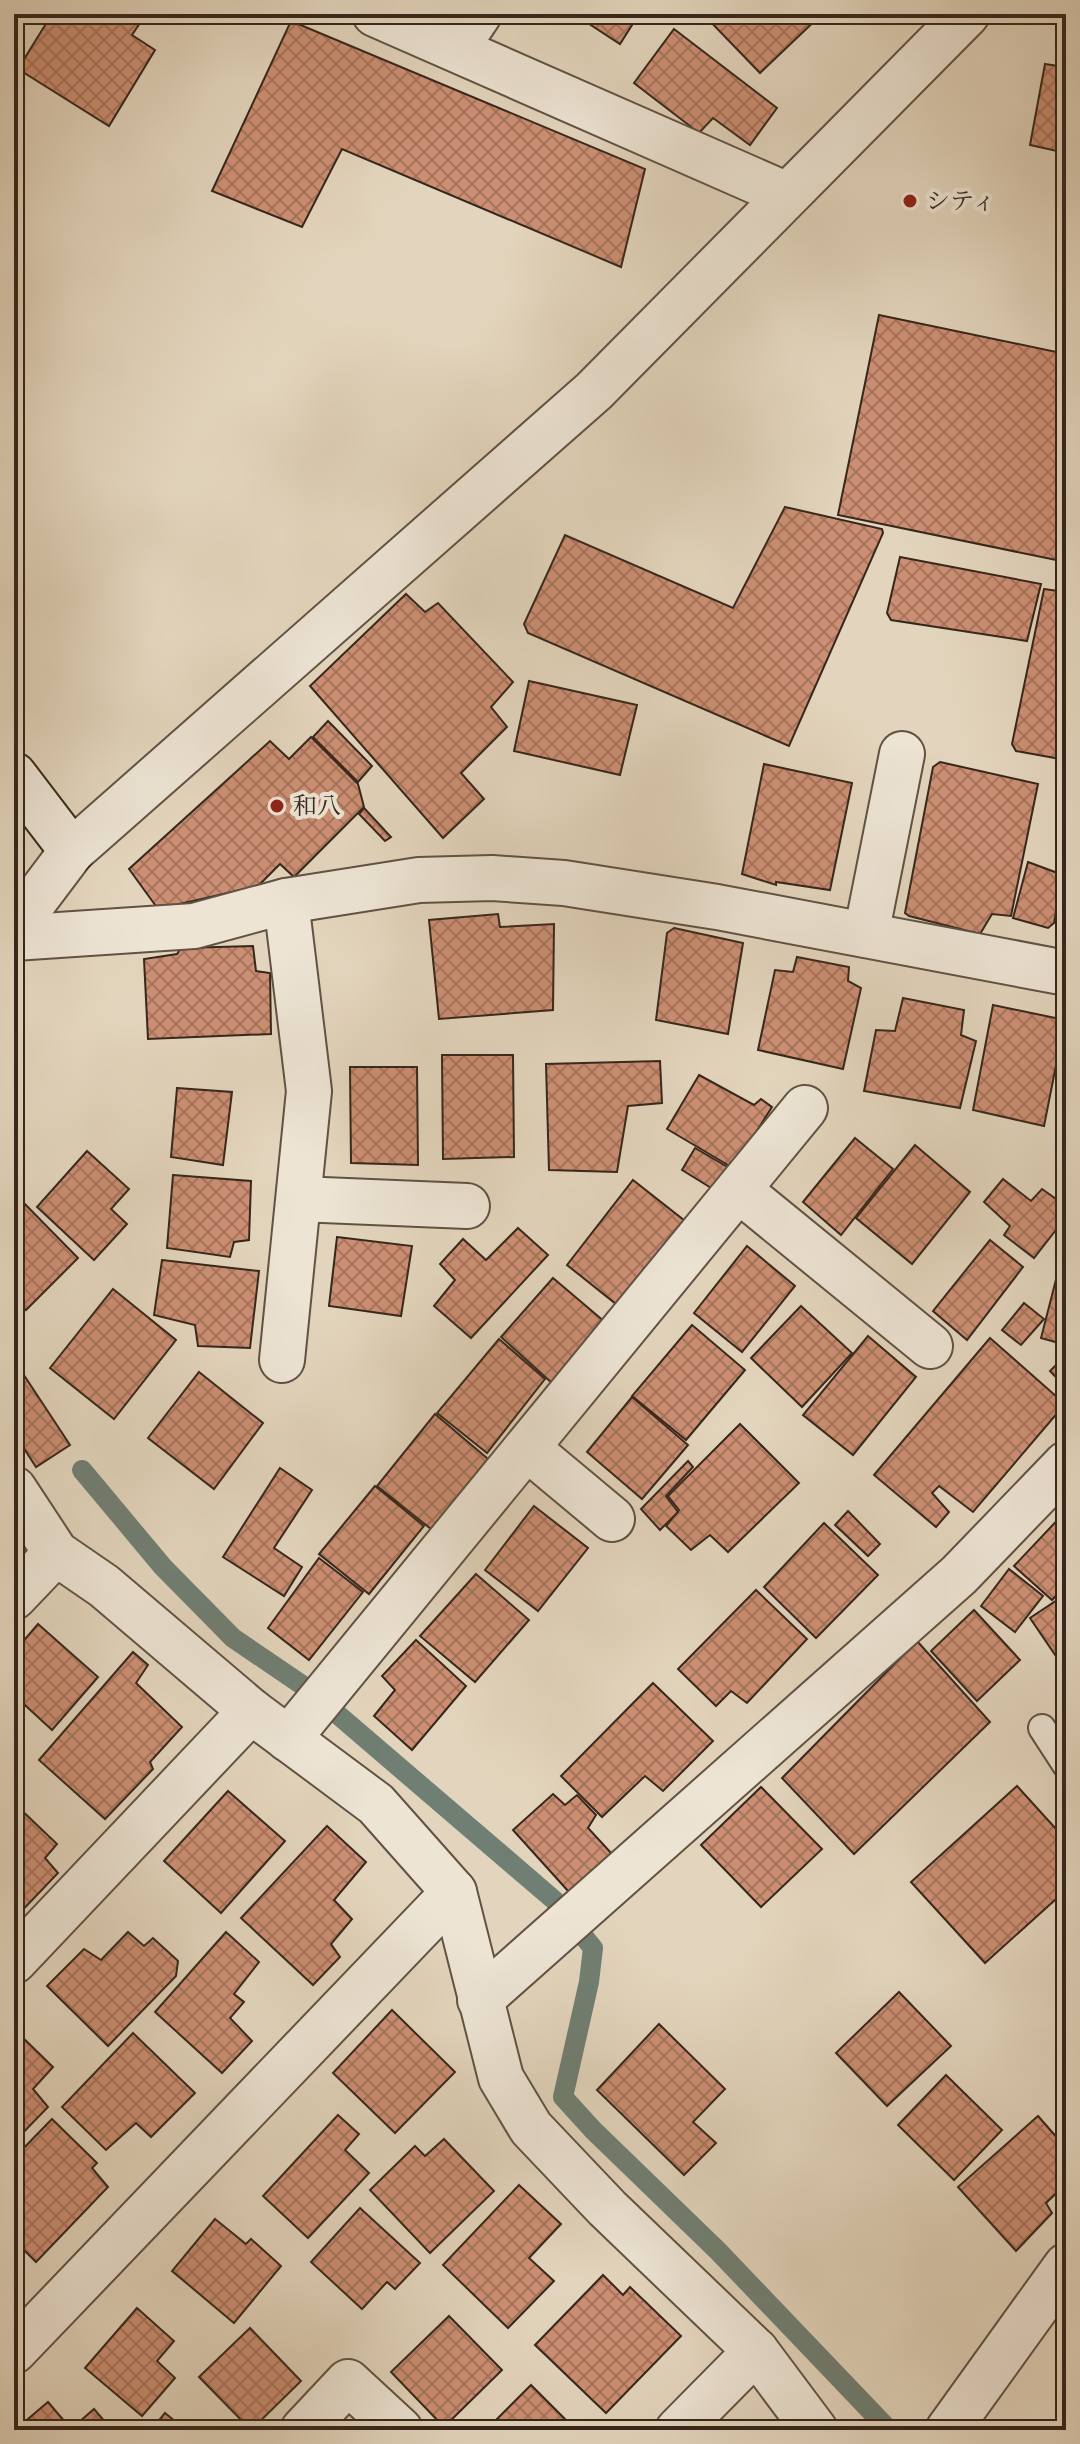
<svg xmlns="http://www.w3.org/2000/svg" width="1080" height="2444" viewBox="0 0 1080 2444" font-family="'IM FELL English','Noto Serif JP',serif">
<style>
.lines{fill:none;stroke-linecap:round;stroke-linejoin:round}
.stream{stroke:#707f73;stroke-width:20}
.building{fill:url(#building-cross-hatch);stroke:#36271c;stroke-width:2}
.lane-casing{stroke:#615244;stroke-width:30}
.street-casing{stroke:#615244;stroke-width:48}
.secondary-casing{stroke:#36271c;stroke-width:48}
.lane{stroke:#ede4d4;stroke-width:26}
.street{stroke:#ede4d4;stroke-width:44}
.secondary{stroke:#ede4d4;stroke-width:44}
.poi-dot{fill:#8f2418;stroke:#ede4d4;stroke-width:3}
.labels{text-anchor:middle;stroke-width:8;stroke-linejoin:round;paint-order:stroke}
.poi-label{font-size:24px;fill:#36271c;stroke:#ede4d4;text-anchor:start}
</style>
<defs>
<pattern id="building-cross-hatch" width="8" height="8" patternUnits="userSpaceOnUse" patternTransform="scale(2)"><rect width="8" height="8" fill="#cd8f73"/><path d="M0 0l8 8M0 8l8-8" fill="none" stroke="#a7755e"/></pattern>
</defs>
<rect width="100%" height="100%" fill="#e3d5bd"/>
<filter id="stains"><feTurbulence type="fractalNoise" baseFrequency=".0025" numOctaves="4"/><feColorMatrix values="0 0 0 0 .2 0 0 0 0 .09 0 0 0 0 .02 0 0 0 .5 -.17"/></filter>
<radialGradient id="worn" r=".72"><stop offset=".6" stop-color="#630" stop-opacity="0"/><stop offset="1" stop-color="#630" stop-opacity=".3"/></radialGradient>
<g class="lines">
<!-- stream -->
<polyline class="stream" points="82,1470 163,1567 233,1638 308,1689 554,1900 593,1948 589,1982 563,2097 593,2130 718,2251 889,2430"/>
</g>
<!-- building -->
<g class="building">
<polygon points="52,14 146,14 132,35 155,50 109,126 18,69"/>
<polygon points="574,14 639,14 620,44"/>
<polygon points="703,14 822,14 760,73"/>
<polygon points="1022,14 1066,14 1066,24 1018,18"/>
<polygon points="291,21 645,169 621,267 342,149 302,227 212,191"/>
<polygon points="674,29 777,108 750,145 713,118 699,133 634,83"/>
<polygon points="1045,64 1066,67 1066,153 1030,145"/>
<polygon points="879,315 1066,354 1066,562 838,515"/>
<polygon points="785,507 882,529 883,533 789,746 528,633 524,624 565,535 733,608"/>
<polygon points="900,557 1041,584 1027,641 891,620 887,613"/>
<polygon points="1044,589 1066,592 1066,760 1016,751 1012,744"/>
<polygon points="406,594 425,612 438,603 513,682 491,707 507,727 461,773 484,799 443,838 310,686"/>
<polygon points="529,681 637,705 620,775 514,751"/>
<polygon points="328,721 372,766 358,782 313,737"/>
<polygon points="311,737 358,784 364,807 294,877 280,864 258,886 158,909 129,869 270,741 289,759"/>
<polygon points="940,762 1038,784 1011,916 992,914 980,934 909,916 905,913 933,767"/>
<polygon points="764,764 852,783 830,890 776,882 776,885 742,874"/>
<polygon points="364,808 391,837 385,841 359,814"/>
<polygon points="1028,862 1063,875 1054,923 1048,928 1013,918"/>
<polygon points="498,914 500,927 554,924 553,1010 439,1019 429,920"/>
<polygon points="674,928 743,943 728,1034 656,1020 667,933"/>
<polygon points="253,946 256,971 270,973 271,1034 148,1039 144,959 177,954 181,948"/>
<polygon points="797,957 849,967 848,981 861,988 843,1069 758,1050 775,970 793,972"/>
<polygon points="903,998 964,1010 961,1035 976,1041 960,1108 864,1091 876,1030 895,1031"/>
<polygon points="993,1005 1065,1020 1044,1126 973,1110"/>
<polygon points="442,1055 513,1055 514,1157 443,1159"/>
<polygon points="660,1061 662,1103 628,1106 617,1172 549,1170 546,1064"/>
<polygon points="350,1067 417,1067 418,1165 351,1163"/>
<polygon points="699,1075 754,1105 761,1099 772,1107 733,1168 667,1129"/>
<polygon points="177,1088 232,1092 223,1165 171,1157"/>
<polygon points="855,1138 893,1169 841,1235 803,1202"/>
<polygon points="915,1145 970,1192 912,1264 856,1218"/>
<polygon points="695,1148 731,1169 716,1191 682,1170"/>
<polygon points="87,1151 129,1189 111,1209 127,1224 94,1260 37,1207"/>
<polygon points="173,1175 251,1181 249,1240 234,1242 230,1257 167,1248"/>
<polygon points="1003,1179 1031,1201 1042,1189 1066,1206 1066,1217 1034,1258 1004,1235 1010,1226 984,1202"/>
<polygon points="633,1180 685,1221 616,1304 567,1265"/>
<polygon points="14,1193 78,1258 26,1310 14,1298"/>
<polygon points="518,1228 548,1255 471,1338 434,1306 455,1280 440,1264 463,1239 486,1260"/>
<polygon points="337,1237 412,1246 401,1316 329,1306"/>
<polygon points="990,1240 1023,1267 967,1340 933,1311"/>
<polygon points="747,1246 795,1286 742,1352 694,1313"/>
<polygon points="162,1260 259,1271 250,1348 198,1346 195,1325 154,1315"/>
<polygon points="1060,1264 1066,1265 1066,1345 1041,1338"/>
<polygon points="553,1278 605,1322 552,1383 501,1337"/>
<polygon points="113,1289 176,1340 114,1419 50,1368"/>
<polygon points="1024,1303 1044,1319 1021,1345 1002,1330"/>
<polygon points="801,1306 852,1353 802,1407 751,1358"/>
<polygon points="692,1325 745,1370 686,1440 632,1396"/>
<polygon points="868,1336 916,1377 853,1455 803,1415"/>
<polygon points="990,1338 1065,1404 973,1512 939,1486 932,1493 949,1512 936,1527 874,1475"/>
<polygon points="499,1339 545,1379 487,1453 437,1413"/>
<polygon points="1066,1355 1066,1388 1050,1371"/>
<polygon points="14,1360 70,1445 36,1467 14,1433"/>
<polygon points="199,1372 263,1423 214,1489 148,1438"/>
<polygon points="632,1397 688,1445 642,1499 587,1452"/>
<polygon points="435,1414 488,1459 431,1529 377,1486"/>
<polygon points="740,1424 799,1483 728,1552 710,1535 691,1550 666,1526 679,1510 668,1496"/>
<polygon points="688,1461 693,1467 666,1496 678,1512 660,1530 641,1509"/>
<polygon points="280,1468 312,1490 274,1548 302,1567 284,1596 223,1557"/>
<polygon points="375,1486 424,1526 369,1594 319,1554"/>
<polygon points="534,1506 588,1548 538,1611 485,1570"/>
<polygon points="848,1511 880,1544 868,1556 835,1525"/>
<polygon points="1066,1511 1066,1585 1052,1600 1014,1566"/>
<polygon points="824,1523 878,1575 816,1638 764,1587"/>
<polygon points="319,1558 363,1592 309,1660 268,1628"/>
<polygon points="1009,1569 1043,1596 1015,1632 981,1606"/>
<polygon points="476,1574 529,1620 475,1682 420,1636"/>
<polygon points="756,1590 807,1639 747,1703 731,1691 716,1706 678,1669"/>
<polygon points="1066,1594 1066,1671 1030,1618"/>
<polygon points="974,1610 1020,1660 977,1701 931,1651"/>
<polygon points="38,1624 98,1677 52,1730 14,1695 14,1652"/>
<polygon points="416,1640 466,1686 412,1750 374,1716 395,1690 382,1676"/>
<polygon points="917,1641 990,1722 854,1854 782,1778"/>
<polygon points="133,1652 148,1665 136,1683 182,1727 150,1762 153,1769 105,1819 39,1760"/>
<polygon points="653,1683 713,1741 663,1791 645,1776 602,1817 561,1776"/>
<polygon points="1017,1786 1066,1840 1066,1890 985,1963 911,1882"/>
<polygon points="761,1787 822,1849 761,1907 701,1845"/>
<polygon points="228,1791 285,1841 221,1913 164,1861"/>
<polygon points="553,1794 565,1805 577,1795 596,1815 588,1828 612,1854 569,1892 513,1830"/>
<polygon points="14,1803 57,1844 45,1858 58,1873 14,1919"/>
<polygon points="327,1826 366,1862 334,1900 352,1919 331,1944 340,1957 313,1985 241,1918"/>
<polygon points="128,1932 144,1946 153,1938 178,1961 176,1976 108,2046 47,1986 84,1949 101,1960"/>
<polygon points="226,1932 259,1962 234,1994 244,2002 230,2018 252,2041 222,2073 155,2012"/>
<polygon points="899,1992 951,2046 887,2106 836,2053"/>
<polygon points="392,2010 455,2072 395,2133 333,2073"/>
<polygon points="659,2024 725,2089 693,2122 716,2143 684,2175 597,2090"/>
<polygon points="14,2029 53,2067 33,2089 48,2107 14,2142"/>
<polygon points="133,2033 195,2093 151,2137 136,2123 106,2150 62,2107"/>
<polygon points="946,2075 1002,2130 954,2180 898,2125"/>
<polygon points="338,2115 359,2134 345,2150 369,2173 308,2238 263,2196"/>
<polygon points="1038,2116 1066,2148 1066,2184 1046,2203 1052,2213 1016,2251 958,2187"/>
<polygon points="52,2119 97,2163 92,2168 108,2187 36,2262 14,2240 14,2158"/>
<polygon points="444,2139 494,2191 430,2253 370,2190 415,2146 425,2156"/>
<polygon points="519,2185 561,2224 529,2258 554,2281 508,2328 443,2265"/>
<polygon points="360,2208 420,2263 395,2289 387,2282 362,2309 311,2262"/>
<polygon points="215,2219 246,2244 251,2239 281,2266 234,2323 172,2271"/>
<polygon points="603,2275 623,2295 630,2287 681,2336 606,2413 535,2345"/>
<polygon points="137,2308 174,2341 157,2361 175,2378 142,2416 85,2368"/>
<polygon points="449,2316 502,2370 444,2427 391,2372"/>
<polygon points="250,2328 301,2381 251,2430 199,2377"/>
<polygon points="531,2385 576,2430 486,2430"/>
<polygon points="48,2402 71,2429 94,2409 112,2430 15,2430"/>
<polygon points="165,2413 186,2430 151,2430"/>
</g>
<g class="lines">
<defs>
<polyline id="lane" points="1042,1728 1066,1765"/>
<g id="street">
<polyline points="375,14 787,195"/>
<polyline points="456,48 479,14"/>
<polyline points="14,928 72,851 594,391 967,14"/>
<polyline points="866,935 902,754"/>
<polyline points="14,938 194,926 286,901 419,880 492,878 564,883 717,907 1066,973"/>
<polyline points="739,1190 930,1346"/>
<polyline points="299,1199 467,1206"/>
<polyline points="282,1360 309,1091 286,901"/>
<polyline points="527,1448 612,1519"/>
<polyline points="14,1489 56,1553 104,1586 251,1711 376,1804 454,1892 501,2078 531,2128 607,2208 756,2351 815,2430"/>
<polyline points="14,1597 56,1553"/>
<polyline points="288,1739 805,1108"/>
<polyline points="14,1961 251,1711"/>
<polyline points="480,2000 959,1575 1066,1464"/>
<polyline points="14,2351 454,1892"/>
<polyline points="303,2430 348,2382 400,2430"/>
<polyline points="678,2430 756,2351"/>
<polyline points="948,2430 1066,2266"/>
</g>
<polyline id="secondary" points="14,775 72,851"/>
</defs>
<!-- lane casing -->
<use href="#lane" class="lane-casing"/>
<!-- street casing -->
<use href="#street" class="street-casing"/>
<!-- secondary casing -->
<use href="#secondary" class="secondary-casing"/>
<!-- lane -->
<use href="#lane" class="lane"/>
<!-- street -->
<use href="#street" class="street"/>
<!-- secondary -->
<use href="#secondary" class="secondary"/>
</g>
<!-- markers -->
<g class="poi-dot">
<circle cx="910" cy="201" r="8"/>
<circle cx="277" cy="806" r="8"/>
</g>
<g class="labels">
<!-- poi labels -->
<g class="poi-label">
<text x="926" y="209">シティ</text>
<text x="293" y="814">和八</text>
</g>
</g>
<!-- margin -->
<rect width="1080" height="2444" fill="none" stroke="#e3d5bd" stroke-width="48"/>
<rect x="16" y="16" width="1048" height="2412" fill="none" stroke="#36271c" stroke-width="4"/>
<rect x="24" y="24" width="1032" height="2396" fill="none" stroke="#36271c" stroke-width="2"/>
<rect width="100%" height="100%" filter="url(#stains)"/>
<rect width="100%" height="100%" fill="url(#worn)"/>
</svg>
